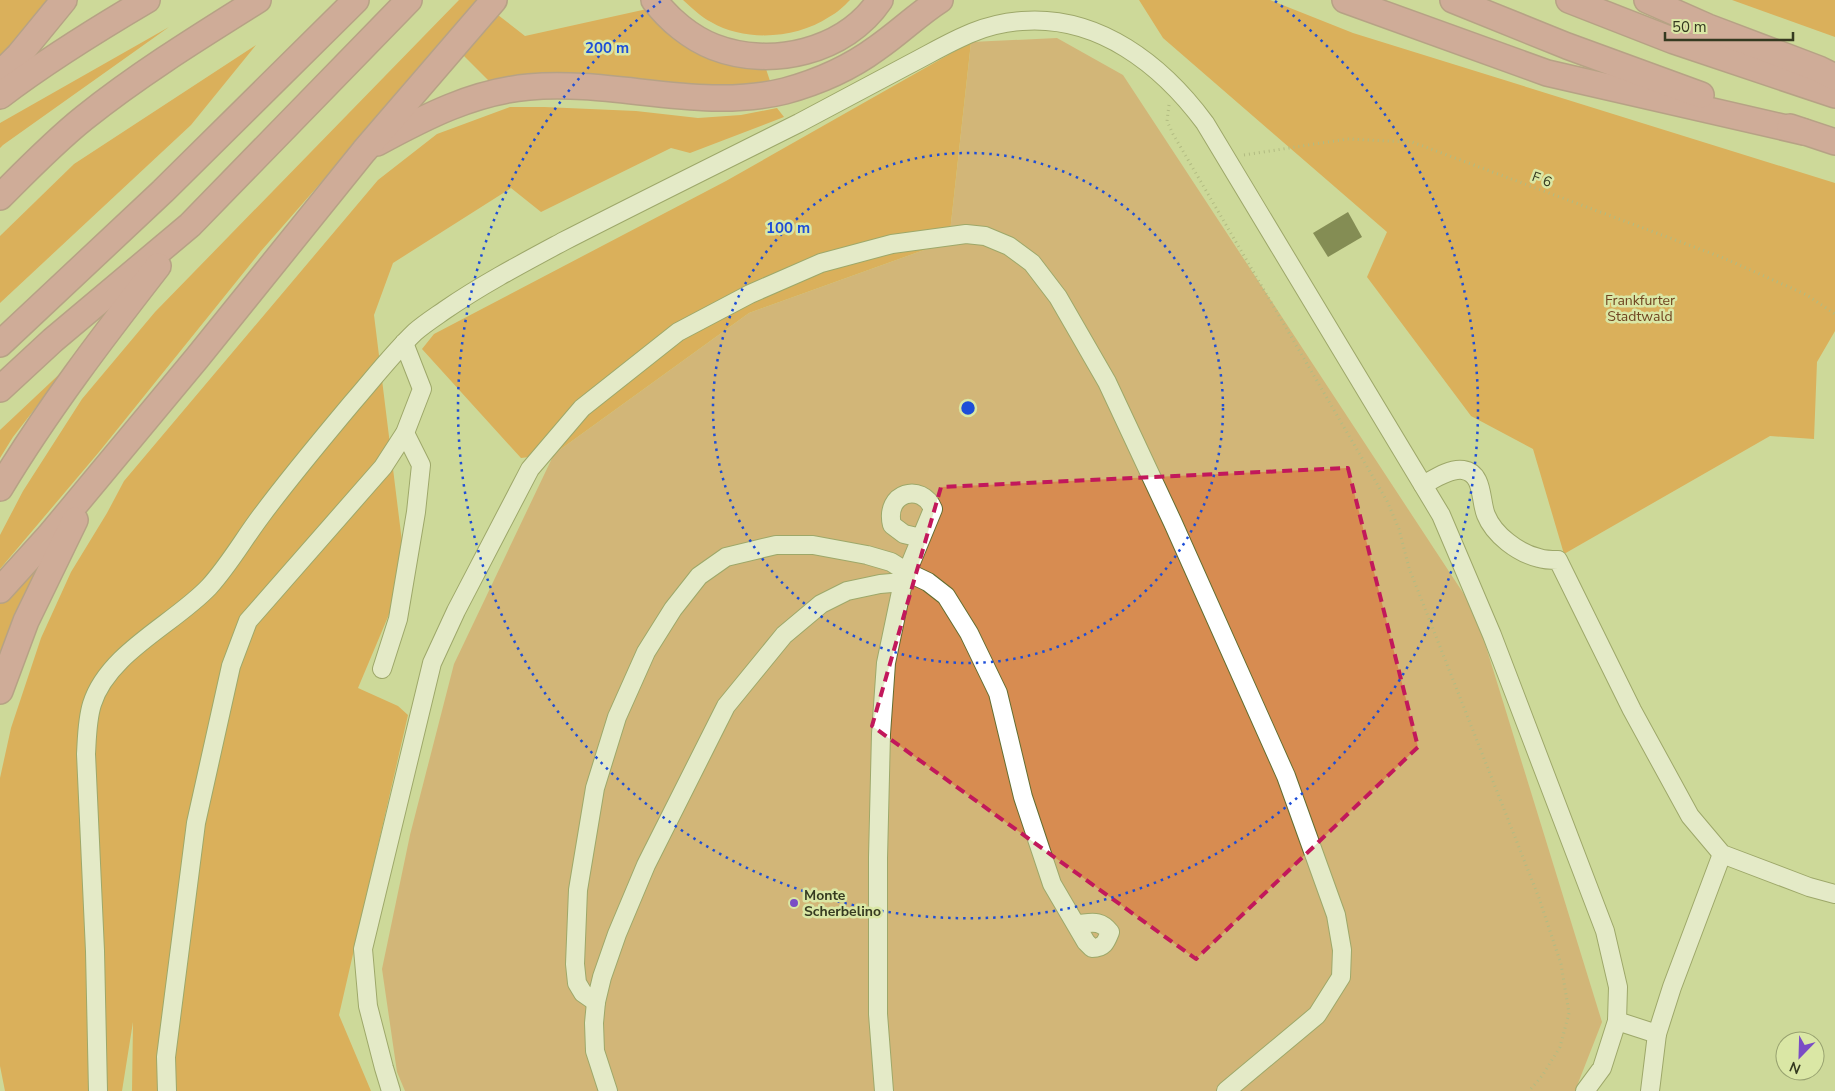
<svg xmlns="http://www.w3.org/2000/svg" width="1835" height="1091" viewBox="0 0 1835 1091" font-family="'Nunito Sans',sans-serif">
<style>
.green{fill:#d78c51}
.forest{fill:#e87f10}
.building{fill:#2b3102}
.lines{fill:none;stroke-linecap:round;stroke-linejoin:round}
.minor-casing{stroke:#636d30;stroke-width:20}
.highway-casing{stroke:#9a606d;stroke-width:28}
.path{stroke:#8f9867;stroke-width:3;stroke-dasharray:1 4;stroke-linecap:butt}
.minor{stroke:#fff;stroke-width:18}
.highway{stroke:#d17597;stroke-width:25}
.marked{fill:none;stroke:#c2185b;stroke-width:4;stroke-dasharray:10 6;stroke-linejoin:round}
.ring{fill:none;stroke:#1d4ed8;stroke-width:2.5;stroke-dasharray:2.5 5}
.poi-dot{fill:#7a4dc5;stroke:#dae7a5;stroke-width:2}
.labels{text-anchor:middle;stroke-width:5;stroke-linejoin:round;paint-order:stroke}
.street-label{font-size:14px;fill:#353a20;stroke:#dae7a5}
.park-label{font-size:14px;fill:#704521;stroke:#dae7a5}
.poi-label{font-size:14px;font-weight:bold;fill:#353a20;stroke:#dae7a5;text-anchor:start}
.centre{fill:#1d4ed8;stroke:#dae7a5;stroke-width:2.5}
.ring-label{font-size:15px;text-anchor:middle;font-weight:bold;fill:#1d4ed8;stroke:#dae7a5;stroke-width:5;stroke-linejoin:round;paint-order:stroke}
</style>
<rect width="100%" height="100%" fill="#cdd999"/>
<!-- green -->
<polygon class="green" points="1057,38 1123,75 1475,611 1602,1022 1575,1091 405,1091 397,1072 382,969 410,835 454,664 554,454 749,313 949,241 971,42"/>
<!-- forest -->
<g class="forest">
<polygon points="0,0 52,0 0,63"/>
<polygon points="459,0 481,0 261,251 99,452 0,569 0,535 23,491 82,399 155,312"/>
<path d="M683,0H850C844,6 837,13 829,17C796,39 745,42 711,22C701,17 691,7 683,0Z"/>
<polygon points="1139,0 1270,0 1353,33 1835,183 1835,331 1817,362 1814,439 1770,436 1564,554 1533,449 1471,416 1367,277 1387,232 1163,38"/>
<polygon points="1732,0 1835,0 1835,37"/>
<polygon points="647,9 714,59 742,67 766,69 771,84 740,87 493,85 463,55 498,15 525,36"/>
<polygon points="169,27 3,145 0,148 0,123"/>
<polygon points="971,42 949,241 749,313 554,454 521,458 422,349 434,334 726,181"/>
<polygon points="256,45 191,125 0,303 0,236 74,164"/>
<polygon points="510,107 544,107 636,111 698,118 741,115 777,108 784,117 690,153 671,148 541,212 511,188 393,263 374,315 406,574 358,688 398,706 408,715 339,1015 371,1091 132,1091 133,1022 122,1091 5,1091 0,1066 0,778 11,728 41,638 71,572 107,513 124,481 378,180 437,134"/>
<polygon points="68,366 13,437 0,458 0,430"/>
<polygon points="55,541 0,665 0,604"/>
</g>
<!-- building -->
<polygon class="building" points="1348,212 1362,237 1328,257 1313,233"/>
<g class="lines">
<defs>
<g id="minor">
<path d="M1423,485C1434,479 1450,468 1463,470C1484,473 1480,501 1486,515C1494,535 1518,553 1539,558C1545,560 1552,560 1558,560L1632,710L1690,816L1722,854L1809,887L1835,894"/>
<polyline points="382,669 398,619 416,512 421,465 405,433"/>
<path d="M596,1002L583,993L577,983L575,964L578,890L595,788L617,717L646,652L673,609L699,576L726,557L776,545H813L867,555L891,562L907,572L928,582L946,596L969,633L998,693L1023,797L1052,884L1086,942L1092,948C1104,948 1106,942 1110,932C1100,919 1091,923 1077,924"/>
<polyline points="1617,1021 1657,1034"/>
<path d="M98,1091L95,951L86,754C87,737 87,720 92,704C108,653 174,624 209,587C229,565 243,540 261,516C290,477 321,440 352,403C373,379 392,354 415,332C424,324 435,317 445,310C483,284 523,263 564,241C642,201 721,162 799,123C835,104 872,84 908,65C947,45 977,24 1022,21C1099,15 1162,65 1205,123L1441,515L1492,635L1605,931L1618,987L1617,1021L1602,1068L1585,1091"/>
<polyline points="167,1091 166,1057 196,823 231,666 248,621 383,467 405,433 422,389 404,343"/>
<polyline points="391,1091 384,1068 368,1006 363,949 432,663 456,611 530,469 582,408 678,332 750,294 821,263 892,244 966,234 985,236 1009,246 1032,263 1058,297 1107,382 1173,523 1286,776 1336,915 1342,950 1341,977 1317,1015 1226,1091"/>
<polyline points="608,1091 595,1051 594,1023 596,1002 602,977 617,934 646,865 726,706 784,635 821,604 847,591 880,584 903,582"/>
<path d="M884,1091L878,1014V858L881,734L886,663L903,582L933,509C922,482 884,492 892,525L904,534L921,538"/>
<polyline points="1650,1091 1657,1034 1672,987 1722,854"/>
</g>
<g id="highway">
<path d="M654,0C669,20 691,38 714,47C771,69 845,52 880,0"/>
<polyline points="1345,0 1547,73 1804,132"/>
<polyline points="1453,0 1567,46 1701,95"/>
<polyline points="1569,0 1674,41 1835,95"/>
<polyline points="1647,0 1708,27 1819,69 1835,77"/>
<polyline points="0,74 19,55 64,0"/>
<path d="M0,96C47,60 96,30 147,0"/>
<polyline points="1790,127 1835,142"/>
<path d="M377,143C425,117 473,92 529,87C613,79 701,112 785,91C818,82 850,68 877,48C899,33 918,14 940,0"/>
<path d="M0,197C27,170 54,142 84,118C139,74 199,37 258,0"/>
<polyline points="0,344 163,191 356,0"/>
<polyline points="0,389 53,340 190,225 409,0"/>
<path d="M0,488C47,410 102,338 158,266"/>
<polyline points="0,590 49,536 197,358 364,151 494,0"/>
<polyline points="0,691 26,621 75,520"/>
</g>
</defs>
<!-- minor casing -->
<use href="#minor" class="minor-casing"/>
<!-- highway casing -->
<use href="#highway" class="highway-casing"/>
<!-- path -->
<g class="path">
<polyline points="1169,105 1167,121 1173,134 1387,501 1399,529 1409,568 1539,898 1561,964 1569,1013 1560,1047 1542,1076 1529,1091"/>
<polyline points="1244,155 1347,139 1412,142 1721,257 1807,295 1835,314"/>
</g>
<!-- minor -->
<use href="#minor" class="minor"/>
<!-- highway -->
<use href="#highway" class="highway"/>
</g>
<!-- marked area -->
<path d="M0 0H1835V1091H0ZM1348,468L1418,747L1196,959L872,726L941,487Z" fill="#cdd999" fill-opacity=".55" fill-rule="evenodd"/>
<path class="marked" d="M1348,468L1418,747L1196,959L872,726L941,487Z"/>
<!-- distance rings -->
<g class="ring">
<circle cx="968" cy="408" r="255"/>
<path d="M1275 1A510 510 0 1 1 661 1"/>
</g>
<!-- markers -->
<circle class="poi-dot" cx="794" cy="903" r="5"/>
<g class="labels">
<!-- street labels -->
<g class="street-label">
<text transform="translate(1542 179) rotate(20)" y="5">F 6</text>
</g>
<!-- park labels -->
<g class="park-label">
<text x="1640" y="305">Frankfurter<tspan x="1640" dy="16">Stadtwald</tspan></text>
</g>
<!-- poi labels -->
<g class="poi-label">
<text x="804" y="900">Monte<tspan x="804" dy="16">Scherbelino</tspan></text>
</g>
</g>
<circle cx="968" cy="408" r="8" class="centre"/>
<g class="ring-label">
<text x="607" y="53">200 m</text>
<text x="788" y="233">100 m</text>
</g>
<!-- north arrow -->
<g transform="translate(1800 1056) rotate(203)"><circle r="24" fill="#dae7a5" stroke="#98a270"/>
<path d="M0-4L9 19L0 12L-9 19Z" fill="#7a4dc5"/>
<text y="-8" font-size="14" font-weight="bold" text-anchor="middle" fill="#353a20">N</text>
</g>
<!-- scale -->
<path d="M1665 32v8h128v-8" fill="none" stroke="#353a20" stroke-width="2.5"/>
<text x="1672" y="32" font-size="15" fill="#353a20" stroke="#dae7a5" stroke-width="4" paint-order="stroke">50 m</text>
</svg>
